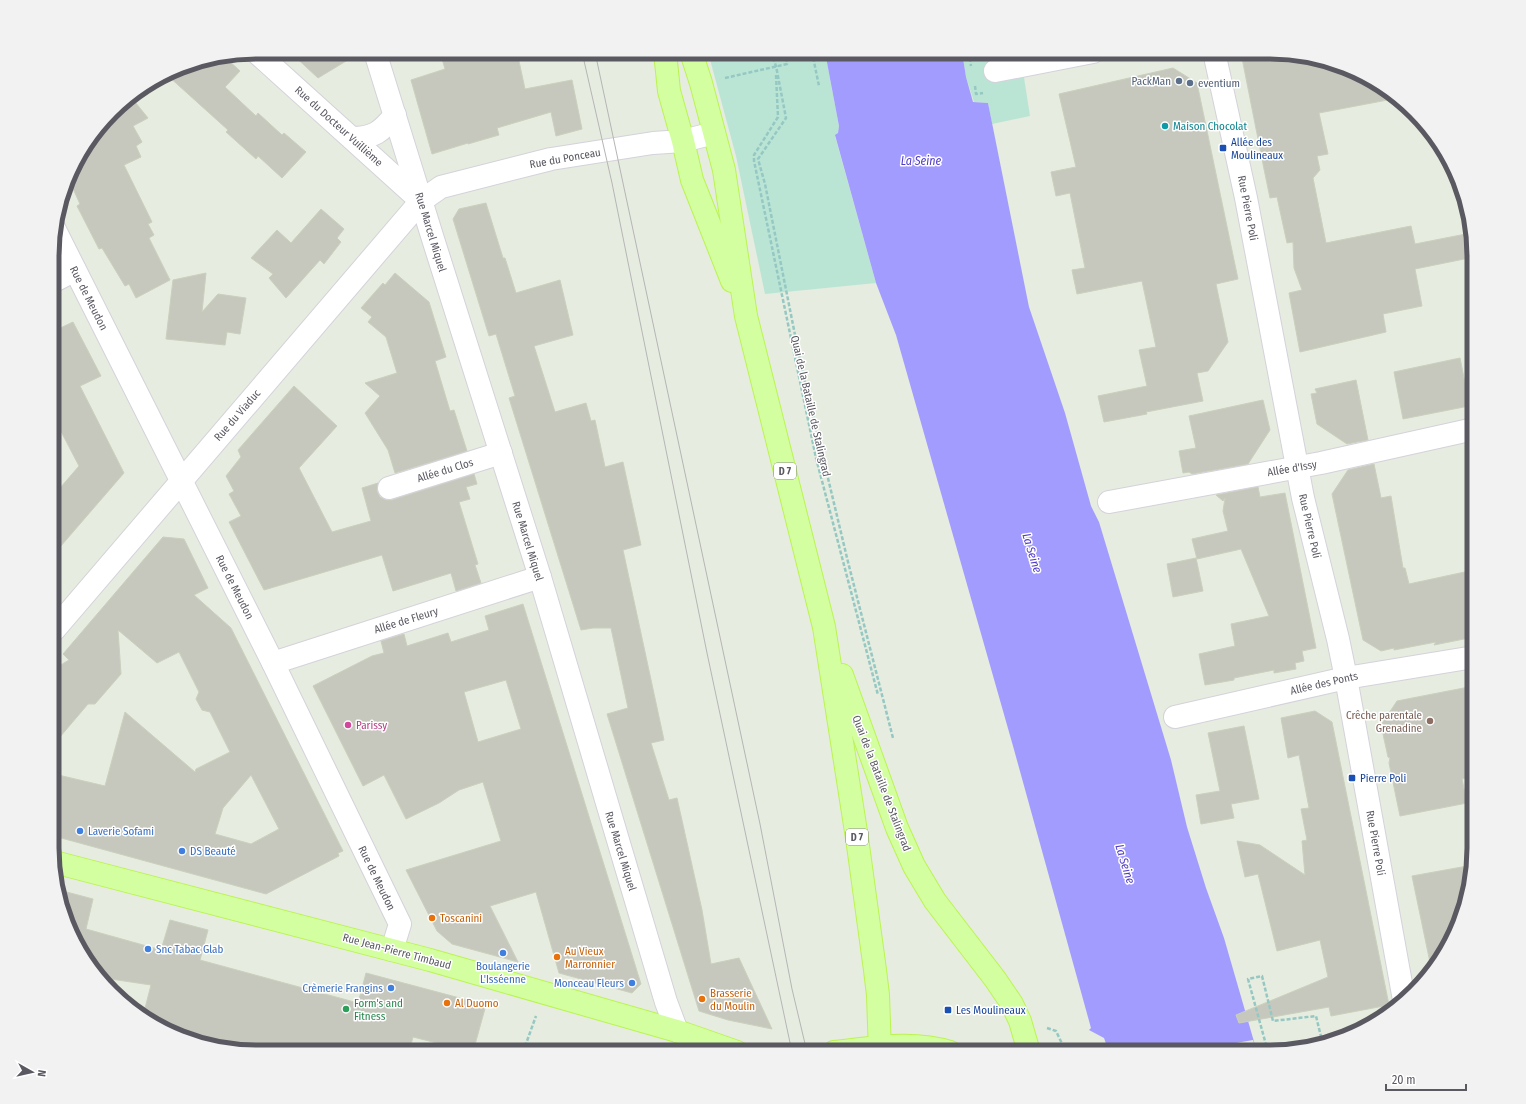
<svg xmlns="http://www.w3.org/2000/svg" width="1526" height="1104" viewBox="0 0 1526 1104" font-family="'Fira Sans Condensed',sans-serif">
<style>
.green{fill:#bae5d5}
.water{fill:#a29cff}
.pier{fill:#e6ecdf}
.building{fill:#c6c8be;stroke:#cad0bd;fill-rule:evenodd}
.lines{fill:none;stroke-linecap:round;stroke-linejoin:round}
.minor-casing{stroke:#d4d2da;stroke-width:24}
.major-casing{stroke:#bbf44f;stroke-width:24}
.path{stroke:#95c8c3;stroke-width:2.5;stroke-dasharray:4 2;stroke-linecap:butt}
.minor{stroke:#fff;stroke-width:22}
.major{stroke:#d3ffa1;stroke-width:22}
.tram{stroke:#b6b5b6;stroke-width:1}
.path-bridge{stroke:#95c8c3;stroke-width:2.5;stroke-dasharray:4 2;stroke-linecap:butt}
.service-dot{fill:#5c6f8a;stroke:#fff;stroke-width:1.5}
.culture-dot{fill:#0f9aa8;stroke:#fff;stroke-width:1.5}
.transit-dot{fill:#1a4fb4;stroke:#fff;stroke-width:1.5}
.education-dot{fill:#8d6e63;stroke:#fff;stroke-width:1.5}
.hotel-dot{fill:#d1479c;stroke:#fff;stroke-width:1.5}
.shop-dot{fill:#3f7fe0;stroke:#fff;stroke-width:1.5}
.food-dot{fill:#e8710a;stroke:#fff;stroke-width:1.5}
.leisure-dot{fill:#2e9e5b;stroke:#fff;stroke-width:1.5}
.labels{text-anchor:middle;stroke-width:3;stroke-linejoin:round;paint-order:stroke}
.shield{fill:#fff;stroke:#8c8a90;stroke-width:1}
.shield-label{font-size:10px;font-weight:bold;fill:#5a5861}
.service-label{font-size:11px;fill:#4e5e75;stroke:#fff;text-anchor:end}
.street-label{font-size:11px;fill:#5a5861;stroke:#fff}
.culture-label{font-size:11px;fill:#0d838f;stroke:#fff;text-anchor:start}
.transit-label{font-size:11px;fill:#164399;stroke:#fff;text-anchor:start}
.education-label{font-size:11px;fill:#785e54;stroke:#fff;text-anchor:end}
.hotel-label{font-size:11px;fill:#b23c85;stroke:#fff;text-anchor:start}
.shop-label{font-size:11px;fill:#366cbe;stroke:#fff;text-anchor:start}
.food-label{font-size:11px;fill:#c56008;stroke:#fff;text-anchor:start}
.leisure-label{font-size:11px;fill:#27864d;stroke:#fff;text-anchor:start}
.water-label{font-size:12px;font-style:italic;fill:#503cc4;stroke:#fff}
.rim{fill:none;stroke:#5a5861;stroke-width:5}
</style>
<rect width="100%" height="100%" fill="#e6ecdf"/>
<!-- green -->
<g class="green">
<polygon points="708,52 825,52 839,126 838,133 835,136 876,283 765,294 736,156"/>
<polygon points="962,52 1020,52 1030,116 992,124 988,103 974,102 966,77"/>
</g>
<!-- water -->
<polygon class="water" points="825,52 962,52 966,77 973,102 988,103 1029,307 1065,413 1091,506 1099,522 1171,760 1187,827 1206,888 1224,938 1257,1052 1109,1052 1104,1038 1089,1030 1091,1028 1013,746 896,335 876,283 835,135 838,133 839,126"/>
<!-- pier -->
<polygon class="pier" points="1253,1040 1257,1052 1185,1052"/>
<!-- building -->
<g class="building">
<polygon points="290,52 361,52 318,78"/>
<polygon points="440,52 517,52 525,89 572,80 582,129 556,136 551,112 497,128 499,135 468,144 468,143 432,154 411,80 445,69"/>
<polygon points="1253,52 1283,52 1336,63 1394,94 1398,98 1319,113 1328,154 1317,156 1320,170 1313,178 1326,243 1411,226 1415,244 1471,233 1474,243 1474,257 1415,269 1422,306 1383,314 1386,332 1300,352 1289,293 1302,290 1294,268 1293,242 1287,243 1277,197 1270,198 1264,169 1242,58 1254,56"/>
<polygon points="226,58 240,71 225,87 256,116 258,113 282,135 284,133 306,152 282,178 258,156 256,159 226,132 228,130 167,75 178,67"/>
<polygon points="1173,68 1197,83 1238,279 1216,284 1228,342 1208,371 1197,373 1203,401 1146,412 1147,414 1104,422 1098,396 1147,386 1139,350 1156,347 1142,281 1077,294 1072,270 1085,268 1070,193 1056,196 1051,172 1076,167 1059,94"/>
<polygon points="131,97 148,118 133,126 142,142 136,146 141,157 124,165 152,222 148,224 154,235 149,238 170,280 136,298 129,284 125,286 102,248 99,249 77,206 80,204 69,180 73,166 121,103"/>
<polygon points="486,203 503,258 505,258 516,293 560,280 573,335 534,346 555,412 586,403 591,421 595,420 605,467 623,462 641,545 623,550 664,740 651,743 669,800 677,798 702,910 711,964 739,958 772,1029 728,1020 699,1011 607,714 628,708 611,628 593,628 581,630 509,398 515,396 496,334 489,336 453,219 459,209"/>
<polygon points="321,209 344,229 337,238 341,242 324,264 320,260 286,298 269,278 273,274 251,258 277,230 291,243"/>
<polygon points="206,273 202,312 218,294 246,298 240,334 227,332 225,345 166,339 173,280"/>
<polygon points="395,273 429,302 446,357 435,361 450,411 454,410 467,451 395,473 388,450 365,413 380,396 365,383 397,373 386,337 368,322 372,317 361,308 383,283 385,285"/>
<polygon points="73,322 101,376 80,386 124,473 54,554 54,495 79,466 54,418 54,331"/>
<polygon points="1460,358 1465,383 1474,382 1474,405 1403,419 1394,372"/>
<polygon points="1356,380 1368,440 1347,444 1317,424 1311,394 1317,393 1315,389"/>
<polygon points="294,386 337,426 299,468 332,532 371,521 362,488 378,483 377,491 380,497 386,500 392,500 474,474 477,484 466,487 470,499 459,502 478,564 475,565 481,583 456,591 451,573 393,591 382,555 264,590 229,522 241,516 229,494 234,491 226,476 241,457 238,450"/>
<polygon points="1263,400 1270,430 1248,464 1192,474 1189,472 1183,473 1179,451 1196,448 1189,416"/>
<polygon points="1374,464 1381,498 1391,496 1403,568 1405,568 1409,584 1474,570 1474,637 1434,645 1436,642 1394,650 1394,648 1381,651 1363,640 1332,494 1348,470"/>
<polygon points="1258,487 1260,497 1285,493 1316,648 1302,651 1304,661 1295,663 1296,669 1274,673 1274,670 1234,678 1234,680 1205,685 1199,654 1235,646 1231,624 1269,616 1241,549 1197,559 1192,539 1228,531 1223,511 1225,498 1223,501 1216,495"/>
<path d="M163,537L184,539L208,588L194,595L231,628L343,851L338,853L339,856L266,894L54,836V774L105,786L125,712L195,772L196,769L230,752L210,712L202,710L196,699L199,692L179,652L157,663L118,630L121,674L95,704H88L54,744V669L69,660L63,654ZM251,775L279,829L251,844L215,834L223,808Z"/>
<polygon points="1196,558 1203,591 1173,597 1167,564"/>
<path d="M523,604L641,984L632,993L559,973L536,892L490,906L518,962L452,944L437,931L406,870L501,841L483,782L459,790L439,803L406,819L384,775L363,786L313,686L372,656L384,653L381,641L404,634L407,646L448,633L451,642L489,630L485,616ZM506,680L521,729L478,742L464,692Z"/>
<polygon points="1474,686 1474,744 1466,745 1473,777 1462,779 1467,803 1400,816 1389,763 1390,758 1388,757 1381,725 1397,701"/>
<polygon points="1315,711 1332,722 1389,1005 1331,1016 1329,1007 1239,1023 1236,1015 1328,977 1320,940 1277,951 1258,874 1245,877 1237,841 1260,845 1305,875 1302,841 1307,840 1301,809 1309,808 1299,755 1288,758 1281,718"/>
<polygon points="1244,726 1259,799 1231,804 1234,818 1201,824 1196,795 1220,791 1208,733"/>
<polygon points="1473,865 1463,914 1432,972 1412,876"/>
<polygon points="59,890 93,899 86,929 161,950 170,920 208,930 200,960 358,1003 366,973 486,1005 473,1052 413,1037 409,1052 243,1052 190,1041 143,1016 151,985 104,978 79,950"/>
</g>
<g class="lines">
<defs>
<g id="minor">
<polyline points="256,52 420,200"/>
<polyline points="375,52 433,239 540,577 666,1002 677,1031"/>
<polyline points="1214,52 1246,198 1303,498 1338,639 1346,678 1404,1000"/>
<polyline points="995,71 1093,52"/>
<path d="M352,138C374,138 381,132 395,115"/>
<polyline points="54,228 273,663 400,924 392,950"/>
<polyline points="54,281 75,270"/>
<polyline points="389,488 501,453"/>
<polyline points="1109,502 1321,463 1474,429"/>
<polyline points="54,630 421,201 441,187 551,159 653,143 683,141 714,133"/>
<polyline points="273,663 540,577"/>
<polyline points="1175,717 1346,678 1474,657"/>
</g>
<g id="major">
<polyline points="665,52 669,91 683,141 692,180 732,281"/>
<polyline points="691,52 701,83 724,170 746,316 824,627 857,838 875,970 878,995 880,1052"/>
<polyline points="842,675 897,828 914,866 935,901 995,979 1012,1004 1020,1021 1029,1052"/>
<polyline points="54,862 430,960 677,1031 737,1052"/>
<path d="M834,1052C872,1048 912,1040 950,1052"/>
</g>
</defs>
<!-- minor casing -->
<use href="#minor" class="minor-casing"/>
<!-- major casing -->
<use href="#major" class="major-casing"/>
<!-- path -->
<g class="path">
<polyline points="771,52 776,66 786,118 758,159 765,184 801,365 848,562 893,738"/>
<polyline points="812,52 819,86"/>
<polyline points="969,52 971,66"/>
<polyline points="776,75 778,117 754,155 754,161 816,458 878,695"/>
<polyline points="725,78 787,64 785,52"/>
<polyline points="975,86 976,94 983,93"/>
<polyline points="1047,1028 1056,1031 1066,1052"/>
<polyline points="634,1046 642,1052"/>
<polyline points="1315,1046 1347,1028 1368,1026"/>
<polyline points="523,1052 536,1016"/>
<polyline points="1268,1052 1248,979 1262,976 1273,1021 1316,1016 1323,1045"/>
</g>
<!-- minor -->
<use href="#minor" class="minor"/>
<!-- major -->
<use href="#major" class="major"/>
<!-- tram -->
<g class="tram">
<polyline points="582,52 612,183 707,653 792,1052"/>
<polyline points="595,52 760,824 792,989 807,1052"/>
</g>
<!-- path-bridge -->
<polyline class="path-bridge" points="1247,1052 1258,1050 1277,1051"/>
</g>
<!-- markers -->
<g class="service-dot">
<circle cx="1179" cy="81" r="4"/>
<circle cx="1190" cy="83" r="4"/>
</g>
<circle class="culture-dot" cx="1165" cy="126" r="4"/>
<g class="transit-dot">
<rect x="1219" y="144" width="8" height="8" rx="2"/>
<rect x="1348" y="774" width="8" height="8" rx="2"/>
<rect x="944" y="1006" width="8" height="8" rx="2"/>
</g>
<circle class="education-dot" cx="1430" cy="721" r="4"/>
<circle class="hotel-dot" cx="348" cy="725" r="4"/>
<g class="shop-dot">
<circle cx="80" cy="831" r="4"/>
<circle cx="182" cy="851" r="4"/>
<circle cx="148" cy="949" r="4"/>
<circle cx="503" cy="953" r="4"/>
<circle cx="632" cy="983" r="4"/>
<circle cx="391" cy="988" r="4"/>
</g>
<g class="food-dot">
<circle cx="432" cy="918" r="4"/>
<circle cx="557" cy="957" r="4"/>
<circle cx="702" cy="999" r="4"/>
<circle cx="447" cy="1003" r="4"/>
</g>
<circle class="leisure-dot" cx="346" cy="1009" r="4"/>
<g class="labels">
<!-- shield labels -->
<g class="shield">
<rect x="774" y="463" width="22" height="16" rx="3"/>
<rect x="846" y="829" width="22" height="16" rx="3"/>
</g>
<g class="shield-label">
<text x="785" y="475">D 7</text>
<text x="857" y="841">D 7</text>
</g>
<!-- service labels -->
<g class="service-label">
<text x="1171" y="85">PackMan</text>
<text x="1198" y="87" text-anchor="start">eventium</text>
</g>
<!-- street labels -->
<g class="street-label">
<text transform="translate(339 126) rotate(42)" y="4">Rue du Docteur Vuillième</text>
<text transform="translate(565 158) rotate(-10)" y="4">Rue du Ponceau</text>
<text transform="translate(1248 208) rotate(79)" y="4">Rue Pierre Poli</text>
<text transform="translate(431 232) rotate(73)" y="4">Rue Marcel Miquel</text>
<text transform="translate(89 298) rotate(63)" y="4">Rue de Meudon</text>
<text transform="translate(811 406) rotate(77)" y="4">Quai de la Bataille de Stalingrad</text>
<text transform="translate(237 415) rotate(-49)" y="4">Rue du Viaduc</text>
<text transform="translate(1292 468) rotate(-10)" y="4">Allée d'Issy</text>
<text transform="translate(445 470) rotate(-17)" y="4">Allée du Clos</text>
<text transform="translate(1310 526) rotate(77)" y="4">Rue Pierre Poli</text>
<text transform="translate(528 541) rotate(73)" y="4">Rue Marcel Miquel</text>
<text transform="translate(235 587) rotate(63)" y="4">Rue de Meudon</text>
<text transform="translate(406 620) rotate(-17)" y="4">Allée de Fleury</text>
<text transform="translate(1324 683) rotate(-13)" y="4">Allée des Ponts</text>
<text transform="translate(882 783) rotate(69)" y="4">Quai de la Bataille de Stalingrad</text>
<text transform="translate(1376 843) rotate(80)" y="4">Rue Pierre Poli</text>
<text transform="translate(621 851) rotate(73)" y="4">Rue Marcel Miquel</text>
<text transform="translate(377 878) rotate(64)" y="4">Rue de Meudon</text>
<text transform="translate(397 951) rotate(15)" y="4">Rue Jean-Pierre Timbaud</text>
</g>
<!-- culture labels -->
<g class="culture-label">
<text x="1173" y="130">Maison Chocolat</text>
</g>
<!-- transit labels -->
<g class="transit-label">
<text x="1231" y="146">Allée des<tspan x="1231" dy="13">Moulineaux</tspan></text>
<text x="1360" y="782">Pierre Poli</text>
<text x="956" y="1014">Les Moulineaux</text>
</g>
<!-- education labels -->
<g class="education-label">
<text x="1422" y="719">Crêche parentale<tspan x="1422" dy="13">Grenadine</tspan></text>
</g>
<!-- hotel labels -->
<g class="hotel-label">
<text x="356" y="729">Parissy</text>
</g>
<!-- shop labels -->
<g class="shop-label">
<text x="88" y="835">Laverie Sofami</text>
<text x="190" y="855">DS Beauté</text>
<text x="156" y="953">Snc Tabac Glab</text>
<text x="503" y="970" text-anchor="middle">Boulangerie<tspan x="503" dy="13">L'Isséenne</tspan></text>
<text x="624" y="987" text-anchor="end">Monceau Fleurs</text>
<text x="383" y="992" text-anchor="end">Crèmerie Frangins</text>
</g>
<!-- food labels -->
<g class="food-label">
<text x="440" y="922">Toscanini</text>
<text x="565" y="955">Au Vieux<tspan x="565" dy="13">Marronnier</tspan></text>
<text x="710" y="997">Brasserie<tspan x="710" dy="13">du Moulin</tspan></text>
<text x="455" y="1007">Al Duomo</text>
</g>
<!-- leisure labels -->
<g class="leisure-label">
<text x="354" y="1007">Form's and<tspan x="354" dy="13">Fitness</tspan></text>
</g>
<!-- water labels -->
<g class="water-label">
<text x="921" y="165">La Seine</text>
<text transform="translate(1032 553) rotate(73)" y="4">La Seine</text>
<text transform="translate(1125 864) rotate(73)" y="4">La Seine</text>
</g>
</g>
<!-- crop -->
<path d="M0 0H1526V1104H0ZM256 59H1270A197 197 0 0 1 1467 256V848A197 197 0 0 1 1270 1045H256A197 197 0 0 1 59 848V256A197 197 0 0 1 256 59Z" fill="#f2f2f2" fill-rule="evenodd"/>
<path class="rim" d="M256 59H1270A197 197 0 0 1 1467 256V848A197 197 0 0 1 1270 1045H256A197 197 0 0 1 59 848V256A197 197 0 0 1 256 59Z"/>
<!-- north arrow -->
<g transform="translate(32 1072) rotate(98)" stroke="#ffffff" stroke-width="3" paint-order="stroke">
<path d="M0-3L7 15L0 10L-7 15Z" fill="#5a5861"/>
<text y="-6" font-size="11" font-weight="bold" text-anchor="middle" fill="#5a5861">N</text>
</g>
<!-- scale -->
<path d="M1386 1084v6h80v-6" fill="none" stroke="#5a5861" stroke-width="2"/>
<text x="1392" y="1084" font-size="12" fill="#5a5861" stroke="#ffffff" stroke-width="3" paint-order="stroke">20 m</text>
</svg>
